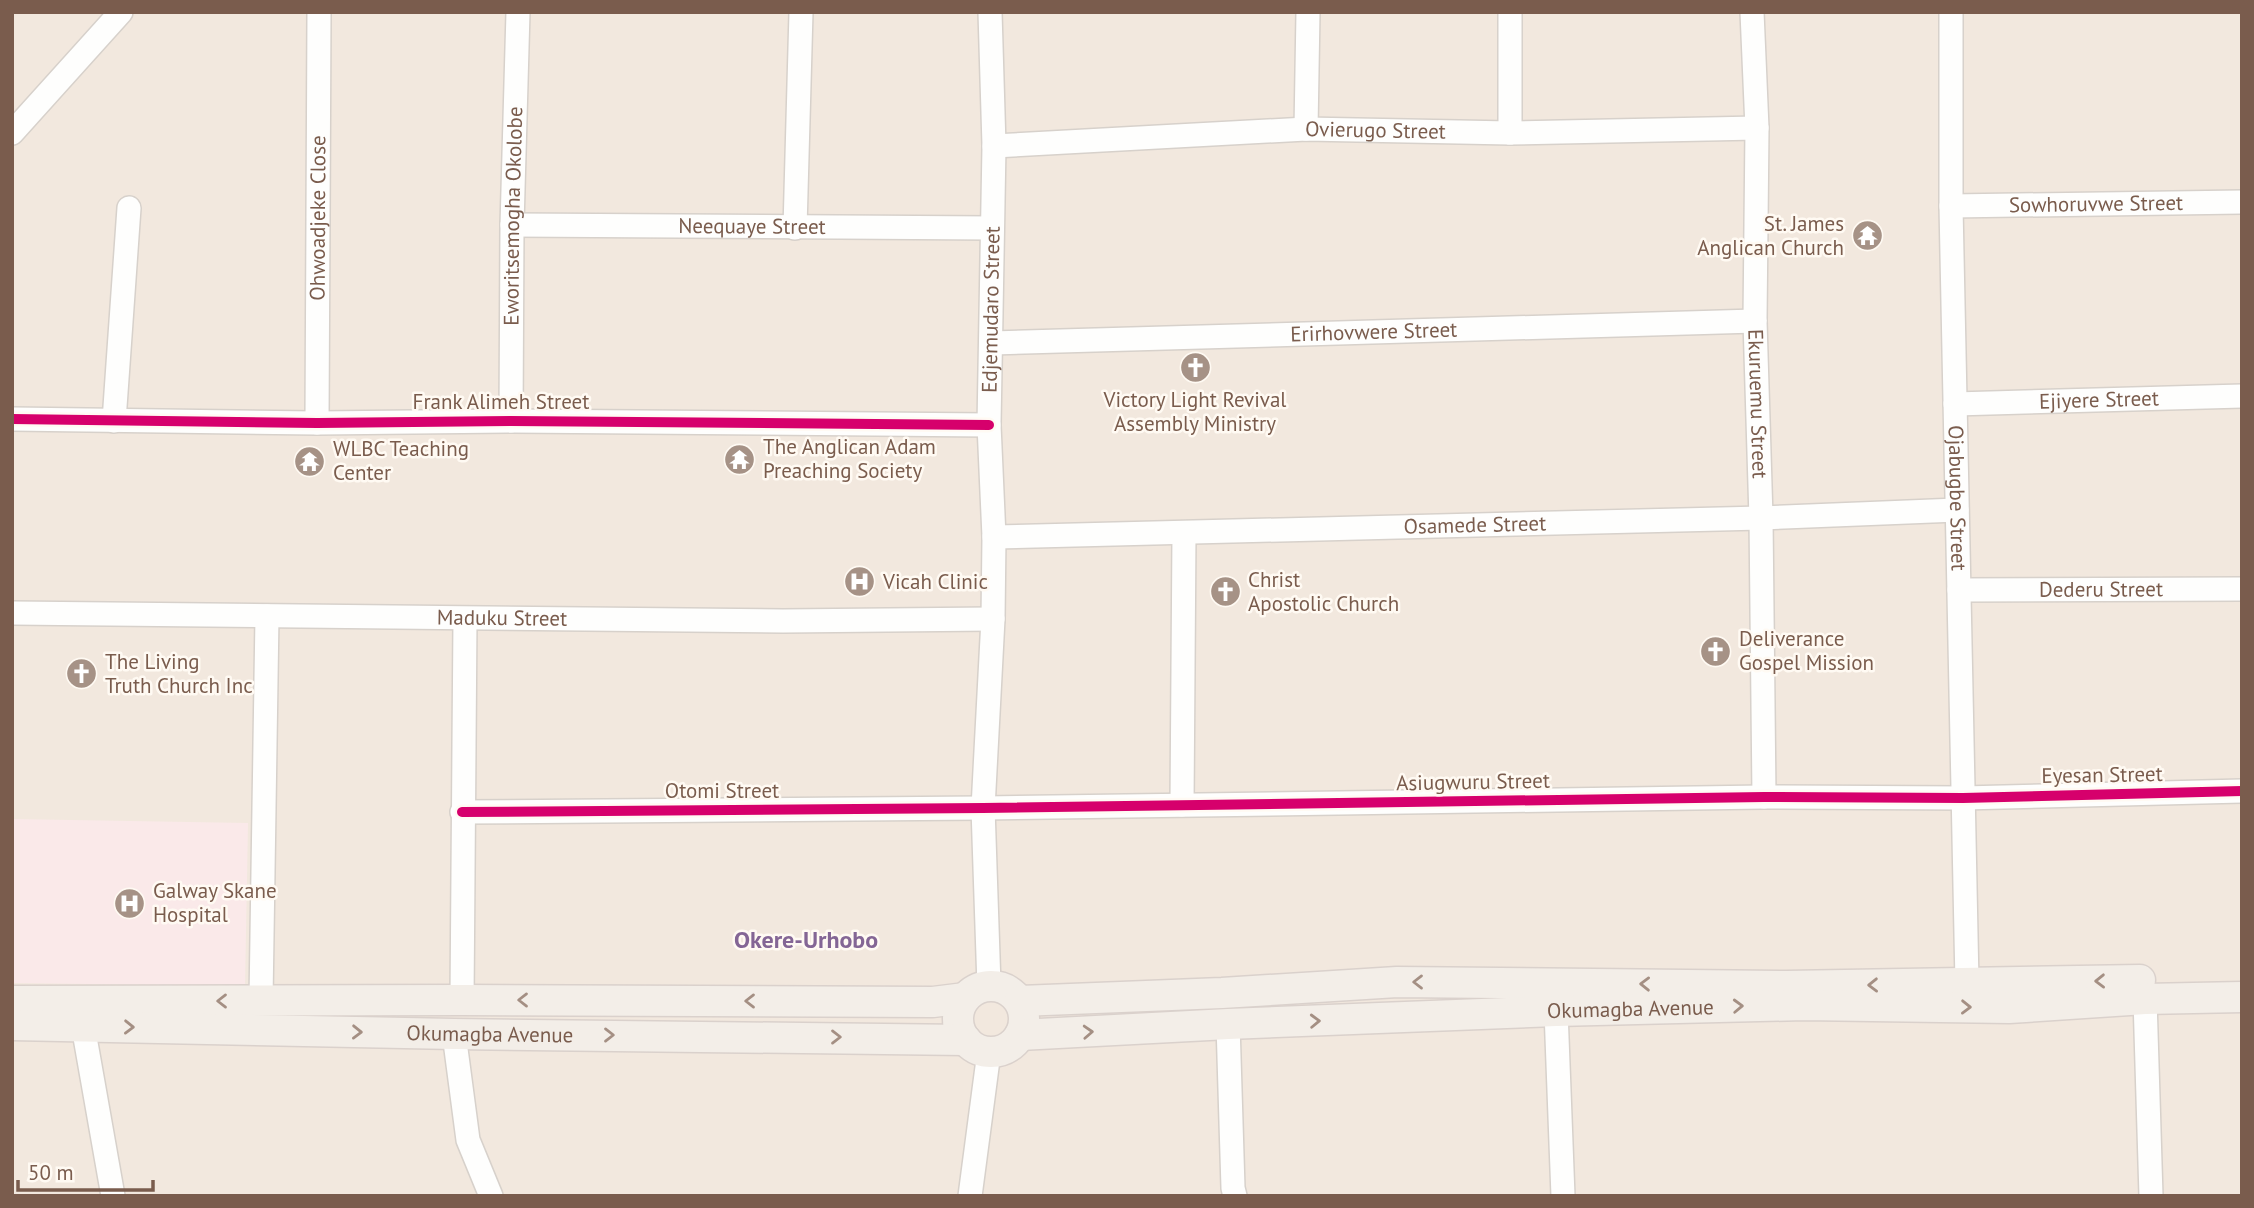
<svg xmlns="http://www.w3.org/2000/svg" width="2254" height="1208" viewBox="0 0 2254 1208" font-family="'PT Sans',sans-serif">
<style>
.residential{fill:#f2e8de}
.medical{fill:#fae9e9}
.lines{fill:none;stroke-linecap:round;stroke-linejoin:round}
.minor-casing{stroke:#d7d1cb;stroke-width:26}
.major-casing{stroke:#dad1cc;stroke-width:33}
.minor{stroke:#fefefd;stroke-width:23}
.major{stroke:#f3eee8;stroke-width:30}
.cycleway-casing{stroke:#fffaf3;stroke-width:15}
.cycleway{stroke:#d6006c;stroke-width:10}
.oneway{stroke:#a48f83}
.labels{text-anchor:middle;stroke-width:5;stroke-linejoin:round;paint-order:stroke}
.street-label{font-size:21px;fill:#7a5c4d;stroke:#fffaf3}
.poi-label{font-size:21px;fill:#7a5c4d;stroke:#fffaf3;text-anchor:start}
.quarter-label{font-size:24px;font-weight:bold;fill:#846695;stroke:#fffaf3}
</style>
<rect width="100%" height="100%" fill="#f9f5f0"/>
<!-- residential -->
<rect class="residential" x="12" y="12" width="2230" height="1184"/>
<!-- medical -->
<polygon class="medical" points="12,819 248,823 245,986 12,983"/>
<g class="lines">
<defs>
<g id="minor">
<path id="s1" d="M1752,12L1757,128L1755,321L1761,518L1764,797"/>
<path id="s2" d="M1951,12V206L1967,983"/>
<polyline points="1306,129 1308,12"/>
<polyline points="12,133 121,12"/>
<polyline points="1510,133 1510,12"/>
<path id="s3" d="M994,146L1306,129L1510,133L1757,128"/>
<path id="s4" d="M1951,206L2242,202"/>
<path id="s5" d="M512,225L992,228"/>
<polyline points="795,228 801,12"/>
<path id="s6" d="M992,343L1755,321"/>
<path id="s7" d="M1955,404L2242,396"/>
<polyline points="12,419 317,423 511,421 989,425"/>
<polyline points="114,421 129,208"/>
<path id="s8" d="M511,421L512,225L518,12"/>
<path id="s9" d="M317,423L319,12"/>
<path id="s10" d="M994,537L1761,518L1957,510"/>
<path id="s11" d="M1959,590L2242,589"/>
<path id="s12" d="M12,613L783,621L993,619"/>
<polyline points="1182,805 1184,533"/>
<polyline points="462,812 983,808 1764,797 1963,798 2242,791"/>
<path id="s13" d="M989,986L983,808L993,619L994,537L989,425L994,146L990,12"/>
<polyline points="2145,999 2151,1196"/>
<polyline points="261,1000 267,616"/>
<polyline points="462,1000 465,619"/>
<polyline points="1556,1011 1563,1196"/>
<polyline points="1228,1024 1233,1188 1235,1196"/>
<polyline points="83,1026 113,1196"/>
<polyline points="454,1034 468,1140 491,1196"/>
<polyline points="970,1196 989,1052"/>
</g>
<g id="major">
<circle cx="991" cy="1019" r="33"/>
<polyline points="12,1001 462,1000 933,1002 965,998"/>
<polyline points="1020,1001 1222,993 1397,982 1787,986 2140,980"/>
<path id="s14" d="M12,1025L454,1034L966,1040"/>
<path id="s15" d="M1020,1035L1228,1024L1556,1011L1804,1005L2009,1008L2145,999L2242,997"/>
</g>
</defs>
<!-- minor casing -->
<use href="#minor" class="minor-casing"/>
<!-- major casing -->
<use href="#major" class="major-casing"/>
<!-- minor -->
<use href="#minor" class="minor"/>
<!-- major -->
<use href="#major" class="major"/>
<defs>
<g id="cycleway">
<polyline points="12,419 317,423 511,421 989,425"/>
<polyline points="462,812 983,808 1764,797 1963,798 2242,791"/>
</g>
</defs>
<!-- cycleway casing -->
<use href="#cycleway" class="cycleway-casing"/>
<!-- cycleway -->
<use href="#cycleway" class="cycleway"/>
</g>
<!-- one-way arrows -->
<defs><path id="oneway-chevron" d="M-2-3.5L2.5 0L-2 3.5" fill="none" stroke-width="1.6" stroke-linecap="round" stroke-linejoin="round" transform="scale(1.75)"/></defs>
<g class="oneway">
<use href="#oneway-chevron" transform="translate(2100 981) rotate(179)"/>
<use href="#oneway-chevron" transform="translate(1418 982) rotate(180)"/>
<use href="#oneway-chevron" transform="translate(1645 984) rotate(-179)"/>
<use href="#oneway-chevron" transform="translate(1873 985) rotate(179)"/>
<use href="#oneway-chevron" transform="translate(523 1000) rotate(-180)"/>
<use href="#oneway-chevron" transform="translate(222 1001) rotate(180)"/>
<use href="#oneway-chevron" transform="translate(750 1001) rotate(-180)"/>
<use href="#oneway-chevron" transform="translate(1738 1006) rotate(-2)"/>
<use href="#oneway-chevron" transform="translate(1966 1007) rotate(1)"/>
<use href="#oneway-chevron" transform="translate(1315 1021) rotate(-2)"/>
<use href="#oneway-chevron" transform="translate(129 1027) rotate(1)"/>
<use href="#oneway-chevron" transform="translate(357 1032) rotate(1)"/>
<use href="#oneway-chevron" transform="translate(1088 1032) rotate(-3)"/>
<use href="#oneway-chevron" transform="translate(609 1035)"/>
<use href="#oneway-chevron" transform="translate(836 1037)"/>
</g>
<!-- icons -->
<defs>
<symbol id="temple-disc" viewBox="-11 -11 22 22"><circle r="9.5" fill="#a69286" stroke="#fffaf3"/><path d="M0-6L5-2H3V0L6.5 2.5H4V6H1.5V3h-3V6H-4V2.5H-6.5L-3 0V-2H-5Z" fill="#fff"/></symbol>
<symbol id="church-disc" viewBox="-11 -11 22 22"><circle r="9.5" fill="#a69286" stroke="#fffaf3"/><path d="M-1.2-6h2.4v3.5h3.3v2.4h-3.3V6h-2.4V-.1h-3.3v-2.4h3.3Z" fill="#fff"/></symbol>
<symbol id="hospital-disc" viewBox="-11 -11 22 22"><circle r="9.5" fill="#a69286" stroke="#fffaf3"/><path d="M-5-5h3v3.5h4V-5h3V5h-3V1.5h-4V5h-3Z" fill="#fff"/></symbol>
</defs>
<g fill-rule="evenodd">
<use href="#temple-disc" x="1850" y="218" width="35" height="35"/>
<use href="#church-disc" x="1178" y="350" width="35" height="35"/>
<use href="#temple-disc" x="722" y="442" width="35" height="35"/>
<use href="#temple-disc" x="292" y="444" width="35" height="35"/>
<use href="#hospital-disc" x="842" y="564" width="35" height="35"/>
<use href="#church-disc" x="1208" y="574" width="35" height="35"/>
<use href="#church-disc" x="1698" y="634" width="35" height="35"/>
<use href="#church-disc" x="64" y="656" width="35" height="35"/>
<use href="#hospital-disc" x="112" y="886" width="35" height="35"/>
</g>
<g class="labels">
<!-- street labels -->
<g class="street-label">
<text dy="7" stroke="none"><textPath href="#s3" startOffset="382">Ovierugo Street</textPath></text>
<text dy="7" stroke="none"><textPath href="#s4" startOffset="145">Sowhoruvwe Street</textPath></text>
<text dy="7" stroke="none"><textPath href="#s8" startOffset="205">Eworitsemogha Okolobe</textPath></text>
<text dy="7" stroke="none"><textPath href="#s9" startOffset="205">Ohwoadjeke Close</textPath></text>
<text dy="7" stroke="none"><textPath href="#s5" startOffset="240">Neequaye Street</textPath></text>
<text dy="7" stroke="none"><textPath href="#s13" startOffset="677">Edjemudaro Street</textPath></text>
<text dy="7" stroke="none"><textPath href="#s6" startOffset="382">Erirhovwere Street</textPath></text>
<text dy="7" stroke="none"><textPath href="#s7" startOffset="144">Ejiyere Street</textPath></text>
<text x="501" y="409">Frank Alimeh Street</text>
<text dy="7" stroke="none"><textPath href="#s1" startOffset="392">Ekuruemu Street</textPath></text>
<text dy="7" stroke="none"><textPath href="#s2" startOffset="486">Ojabugbe Street</textPath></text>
<text dy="7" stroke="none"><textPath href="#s10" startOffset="481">Osamede Street</textPath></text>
<text dy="7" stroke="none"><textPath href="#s11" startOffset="142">Dederu Street</textPath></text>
<text dy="7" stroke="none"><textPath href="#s12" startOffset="490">Maduku Street</textPath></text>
<text transform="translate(2102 775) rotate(-1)" y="7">Eyesan Street</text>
<text transform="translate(1473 782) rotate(-1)" y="7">Asiugwuru Street</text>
<text x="722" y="798">Otomi Street</text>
<text dy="7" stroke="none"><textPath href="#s15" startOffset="611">Okumagba Avenue</textPath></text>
<text dy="7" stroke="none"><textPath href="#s14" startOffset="478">Okumagba Avenue</textPath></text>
</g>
<!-- poi labels -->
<g class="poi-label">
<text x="1844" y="231" text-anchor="end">St. James<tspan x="1844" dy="24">Anglican Church</tspan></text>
<text x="1195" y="407" text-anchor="middle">Victory Light Revival<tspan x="1195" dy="24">Assembly Ministry</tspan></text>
<text x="763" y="454">The Anglican Adam<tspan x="763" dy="24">Preaching Society</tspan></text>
<text x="333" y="456">WLBC Teaching<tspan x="333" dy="24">Center</tspan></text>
<text x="1248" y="587">Christ<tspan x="1248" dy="24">Apostolic Church</tspan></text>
<text x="883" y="589">Vicah Clinic</text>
<text x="1739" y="646">Deliverance<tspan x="1739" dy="24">Gospel Mission</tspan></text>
<text x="105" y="669">The Living<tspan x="105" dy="24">Truth Church Inc</tspan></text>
<text x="153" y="898">Galway Skane<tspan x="153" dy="24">Hospital</tspan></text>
</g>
<!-- quarter labels -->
<g class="quarter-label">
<text x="806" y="948">Okere-Urhobo</text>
</g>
</g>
<!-- border -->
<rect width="2254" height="1208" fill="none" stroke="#7a5c4d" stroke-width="28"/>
<!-- scale -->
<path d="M18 1180v10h135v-10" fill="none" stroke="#7a5c4d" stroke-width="3.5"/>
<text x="28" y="1180" font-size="21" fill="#7a5c4d" stroke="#fffaf3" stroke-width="5" paint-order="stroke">50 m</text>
</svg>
